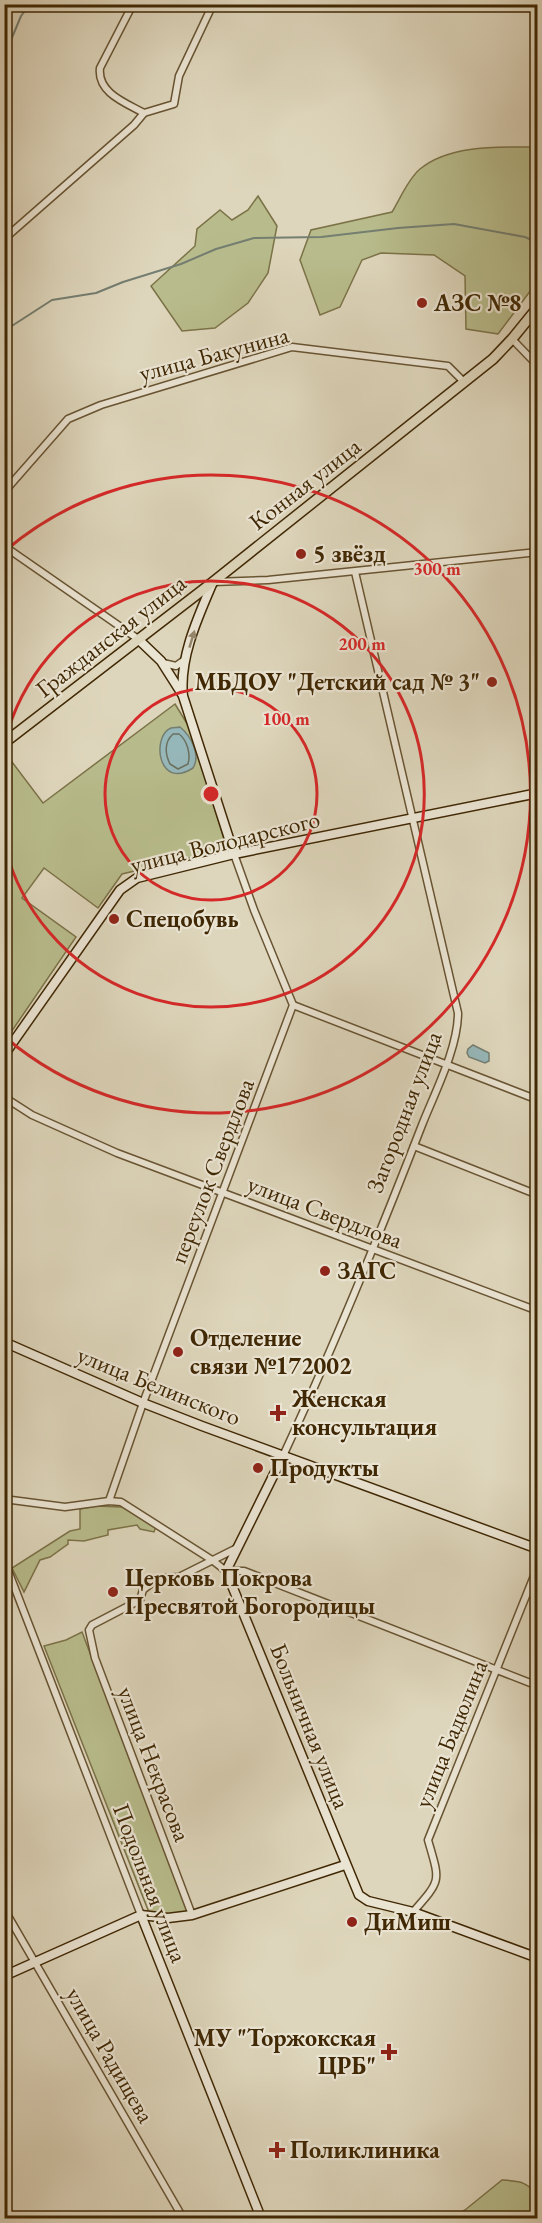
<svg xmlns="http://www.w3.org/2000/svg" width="542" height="2223" viewBox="0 0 542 2223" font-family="'EB Garamond',serif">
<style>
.green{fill:#b8bc8c;stroke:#7c7248;stroke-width:1.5}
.water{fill:#96b7ba;stroke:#747e71;stroke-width:1.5}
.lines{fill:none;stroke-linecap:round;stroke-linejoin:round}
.shore{stroke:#6b705f;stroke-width:1.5}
.stream{stroke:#747e71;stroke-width:2}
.street-casing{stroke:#685432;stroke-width:9}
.secondary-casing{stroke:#402804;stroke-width:11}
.primary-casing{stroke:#402804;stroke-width:12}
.street{stroke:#eae4d3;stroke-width:6}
.secondary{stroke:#eae4d3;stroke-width:8}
.primary{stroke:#ded6bc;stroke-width:9}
.oneway{fill:#95866c}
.ring{fill:none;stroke:#d62828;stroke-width:3}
.poi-dot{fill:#8f2418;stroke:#eae4d3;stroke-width:2}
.labels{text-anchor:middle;stroke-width:4.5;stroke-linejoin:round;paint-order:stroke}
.poi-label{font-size:24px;font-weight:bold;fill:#402804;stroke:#eae4d3;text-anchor:start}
.street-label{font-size:24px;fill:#402804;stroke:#eae4d3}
.centre{fill:#d62828;stroke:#eae4d3;stroke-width:3}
.ring-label{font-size:18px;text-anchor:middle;font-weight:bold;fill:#d62828;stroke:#eae4d3;stroke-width:4.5;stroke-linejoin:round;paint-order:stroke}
</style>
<rect width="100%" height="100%" fill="#ded6bc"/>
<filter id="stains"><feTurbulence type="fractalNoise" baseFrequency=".00333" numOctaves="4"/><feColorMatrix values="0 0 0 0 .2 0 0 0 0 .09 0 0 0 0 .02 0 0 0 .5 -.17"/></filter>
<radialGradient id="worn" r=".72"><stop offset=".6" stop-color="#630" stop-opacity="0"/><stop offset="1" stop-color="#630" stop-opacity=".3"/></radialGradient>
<!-- green -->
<g class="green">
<path d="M537,147V282L498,334L466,329L465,276L434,255L381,253L362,260L340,307L320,315L300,260L311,230L392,212C400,199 408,179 420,169C450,144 500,147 537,147Z"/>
<polygon points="258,196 277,226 268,273 248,303 215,328 182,331 151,286 195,246 197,229 220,210 232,220 248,210"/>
<polygon points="175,704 191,730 227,849 122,874 98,908 44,868 22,898 76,937 5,1041 5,755 6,754 43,803"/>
<polygon points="96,1506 122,1507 156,1526 154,1532 140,1529 137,1525 108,1530 108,1535 84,1541 68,1540 68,1544 50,1557 40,1560 24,1592 12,1568 70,1531 80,1529 80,1509"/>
<polygon points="82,1632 188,1912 171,1915 150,1915 44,1646 66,1640"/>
<path d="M502,2180C519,2181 525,2181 537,2194V2218H451L465,2210Z"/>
</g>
<!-- water -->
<g class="water">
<path d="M180,727C191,736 201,755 193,768C158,791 151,736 171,728C174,727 177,728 180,727Z"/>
<polygon points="473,1045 489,1053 489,1061 485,1063 469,1057 467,1053 468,1049"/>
</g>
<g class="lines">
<!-- shore -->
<path class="shore" d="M173,734H179C187,740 191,754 188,764L178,769L170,764C165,754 164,742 173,734Z"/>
<!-- stream -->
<g class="stream">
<polyline points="4,91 10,71 6,57 11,40 21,16 30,4"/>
<polyline points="4,331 52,300 96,293 123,282 181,264 216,249 254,238 321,237 398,228 454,224 525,237 538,243"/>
</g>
<defs>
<g id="street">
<path d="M133,4L100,68C97,93 126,103 144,113"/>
<polyline points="4,239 134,125 144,113 174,104 179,76 213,4"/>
<polyline points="512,339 538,366"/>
<polyline points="4,492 68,419 101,405 292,347 448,366 464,382"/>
<polyline points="4,546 138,639"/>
<polyline points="213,582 268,580 538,552"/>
<polyline points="163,663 176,666 186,659"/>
<polyline points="293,1005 538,1100"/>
<polyline points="4,1097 32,1115 117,1153 538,1311"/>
<polyline points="414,1146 538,1195"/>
<path d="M283,1456C333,1348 379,1236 422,1125C435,1092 458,1048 458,1013L355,572"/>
<polyline points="4,1499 65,1507 109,1501 121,1502 212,1560 226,1571 244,1571 538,1686"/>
<polyline points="109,1501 143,1403 293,1005 254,910 234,854"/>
<polyline points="4,1560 141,1915"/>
<polyline points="4,1909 183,2218"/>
<path d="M413,1912C442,1879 440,1882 428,1840L538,1566"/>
<polyline points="192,1915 95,1658 89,1630 92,1625 140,1600 143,1590 153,1582 163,1578 179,1577 237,1548"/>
</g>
<g id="secondary">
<path d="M213,582C198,617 179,658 183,696L234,854"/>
<polyline points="138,639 161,661 182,694"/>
<polyline points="4,1055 120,890 137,878 234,854 538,793"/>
<polyline points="4,1342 143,1403 202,1426 538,1549"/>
<polyline points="283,1456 226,1571 359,1895 368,1901 413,1912 538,1958"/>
<polyline points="141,1915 261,2218"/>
<polyline points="4,1976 141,1915 168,1918 192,1915 345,1865"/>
</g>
<polyline id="primary" points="4,743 213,582 493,359 512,339 538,307"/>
</defs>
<!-- street casing -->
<use href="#street" class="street-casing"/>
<!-- secondary casing -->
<use href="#secondary" class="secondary-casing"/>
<!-- primary casing -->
<use href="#primary" class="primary-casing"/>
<!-- street -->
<use href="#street" class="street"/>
<!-- secondary -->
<use href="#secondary" class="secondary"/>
<!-- primary -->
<use href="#primary" class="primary"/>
</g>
<!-- one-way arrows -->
<defs><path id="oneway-solid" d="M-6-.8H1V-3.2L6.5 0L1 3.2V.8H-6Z" transform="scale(1.5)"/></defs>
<use class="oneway" href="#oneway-solid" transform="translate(192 639) rotate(-73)"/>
<!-- distance rings -->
<g class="ring">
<circle cx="211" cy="794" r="106"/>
<path d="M5 741A213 213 0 1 1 5 847"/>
<path d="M6 550A319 319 0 1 1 6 1038"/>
</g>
<!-- markers -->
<g class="poi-dot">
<circle cx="422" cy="303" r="6"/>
<circle cx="301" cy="554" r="6"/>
<circle cx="492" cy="682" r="6"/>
<circle cx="114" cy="919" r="6"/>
<circle cx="325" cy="1271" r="6"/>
<circle cx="178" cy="1352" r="6"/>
<path d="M275 1404h6v6h6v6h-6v6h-6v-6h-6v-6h6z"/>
<circle cx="258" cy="1468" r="6"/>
<circle cx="113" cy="1592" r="6"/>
<circle cx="352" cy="1922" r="6"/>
<path d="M386 2043h6v6h6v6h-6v6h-6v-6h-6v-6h6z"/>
<path d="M274 2141h6v6h6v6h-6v6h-6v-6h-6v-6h6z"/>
</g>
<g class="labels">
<!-- poi labels -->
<g class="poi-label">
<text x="434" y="311">АЗС №8</text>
<text x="313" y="562">5 звёзд</text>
<text x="480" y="690" text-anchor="end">МБДОУ "Детский сад № 3"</text>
<text x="126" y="927">Спецобувь</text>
<text x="337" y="1279">ЗАГС</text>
<text x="190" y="1346">Отделение<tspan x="190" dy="28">связи №172002</tspan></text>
<text x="292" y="1407">Женская<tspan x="292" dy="28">консультация</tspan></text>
<text x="270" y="1476">Продукты</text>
<text x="125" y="1586">Церковь Покрова<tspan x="125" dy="28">Пресвятой Богородицы</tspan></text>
<text x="364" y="1930">ДиМиш</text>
<text x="376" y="2046" text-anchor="end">МУ "Торжокская<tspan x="376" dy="28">ЦРБ"</tspan></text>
<text x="290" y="2158">Поликлиника</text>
</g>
<!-- street labels -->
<g class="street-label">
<text transform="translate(214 354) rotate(-15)" y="8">улица Бакунина</text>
<text transform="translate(305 484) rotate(-38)" y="8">Конная улица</text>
<text transform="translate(111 636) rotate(-38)" y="8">Гражданская улица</text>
<text transform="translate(225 842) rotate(-14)" y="8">улица Володарского</text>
<text transform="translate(404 1112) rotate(-69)" y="8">Загородная улица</text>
<text transform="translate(212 1171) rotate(-69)" y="8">переулок Свердлова</text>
<text transform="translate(325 1212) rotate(21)" y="8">улица Свердлова</text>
<text transform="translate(159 1386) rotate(22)" y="8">улица Белинского</text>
<text transform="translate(310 1726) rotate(68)" y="8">Больничная улица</text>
<text transform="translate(451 1734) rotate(-68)" y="8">улица Бадюлина</text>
<text transform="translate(154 1764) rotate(69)" y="8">улица Некрасова</text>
<text transform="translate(150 1883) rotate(69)" y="8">Подольная улица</text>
<text transform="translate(110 2055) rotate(60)" y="8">улица Радищева</text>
</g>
</g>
<circle cx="211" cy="794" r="9" class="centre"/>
<g class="ring-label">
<text x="437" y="575">300 m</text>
<text x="362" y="650">200 m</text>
<text x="286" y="725">100 m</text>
</g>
<!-- margin -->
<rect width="542" height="2223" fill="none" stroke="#ded6bc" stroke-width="24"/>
<rect x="6" y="6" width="530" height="2211" fill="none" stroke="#402804" stroke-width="3"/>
<rect x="12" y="12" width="518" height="2199" fill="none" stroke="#402804" stroke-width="1.5"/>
<rect width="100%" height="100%" filter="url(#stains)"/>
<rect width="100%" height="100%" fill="url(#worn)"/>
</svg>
